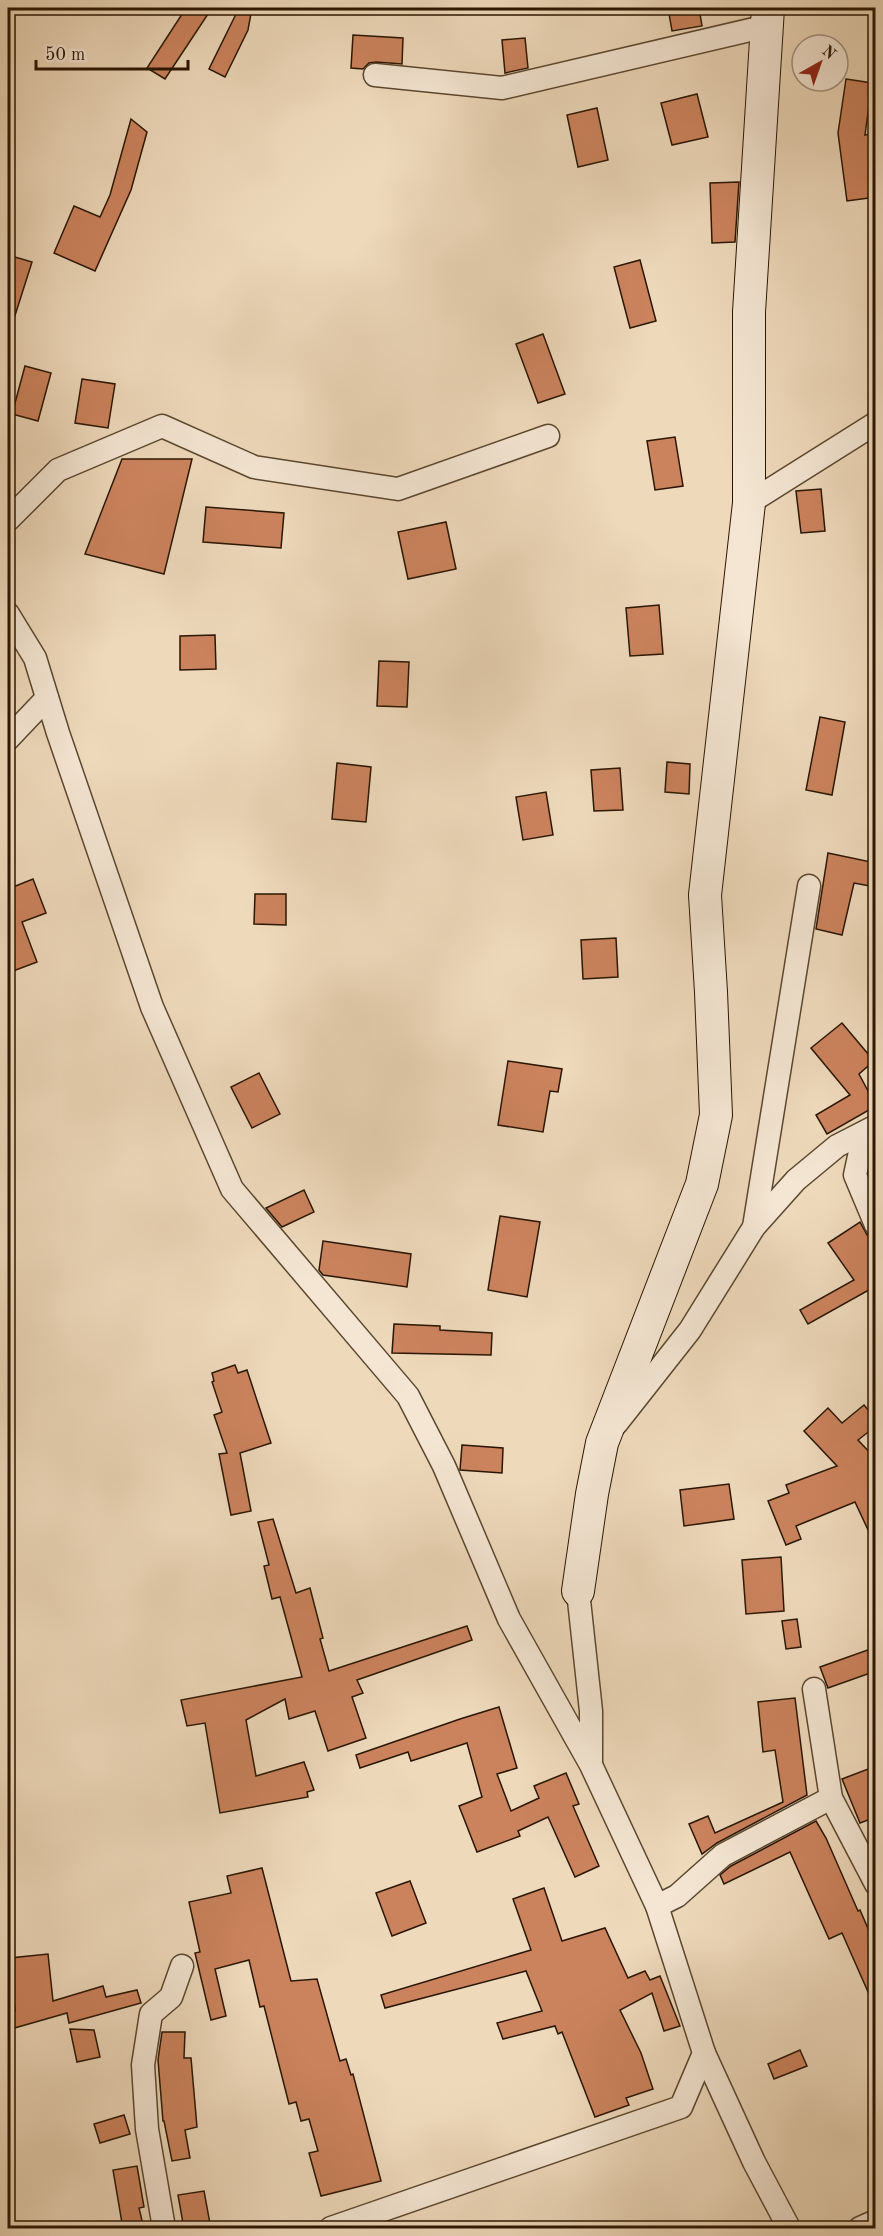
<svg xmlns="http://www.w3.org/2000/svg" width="883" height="2236" viewBox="0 0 883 2236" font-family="'Old Standard TT',serif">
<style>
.building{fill:#cb835e;stroke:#2a1600;stroke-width:1.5}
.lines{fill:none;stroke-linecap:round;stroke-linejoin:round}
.street-casing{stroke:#5b472f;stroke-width:25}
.secondary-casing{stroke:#2a1600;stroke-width:34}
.street{stroke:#f4e6d3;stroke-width:22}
.secondary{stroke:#f4e6d3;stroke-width:32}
</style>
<rect width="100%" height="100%" fill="#eed9bb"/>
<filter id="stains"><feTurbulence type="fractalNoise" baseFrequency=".00333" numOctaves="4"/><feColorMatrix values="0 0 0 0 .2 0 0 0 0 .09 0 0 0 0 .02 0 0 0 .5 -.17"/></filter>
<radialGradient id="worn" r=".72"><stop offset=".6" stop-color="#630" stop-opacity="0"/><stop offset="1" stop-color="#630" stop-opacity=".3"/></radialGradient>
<!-- building -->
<g class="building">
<polygon points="186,8 212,8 165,79 147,68"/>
<polygon points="239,8 252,8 248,30 225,77 209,69"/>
<polygon points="668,8 699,8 702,26 672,31"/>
<polygon points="353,35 403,38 402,64 376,62 369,63 363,69 351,68"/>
<polygon points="525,38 528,68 505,73 502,40"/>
<polygon points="846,79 872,83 865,135 870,134 876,173 876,197 847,201 838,133"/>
<polygon points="697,94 708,137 672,145 661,103"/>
<polygon points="597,108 608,160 578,167 567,115"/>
<polygon points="131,119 147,132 131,190 95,271 54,253 74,206 100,217 110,195"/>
<polygon points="739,182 735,242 712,243 710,183"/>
<polygon points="8,255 32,262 11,328 8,327"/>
<polygon points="640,260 656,321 630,328 614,267"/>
<polygon points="543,334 565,394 538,403 516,344"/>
<polygon points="25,366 51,373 38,421 12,414"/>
<polygon points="82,379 115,384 108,428 75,423"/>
<polygon points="675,437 683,486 655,490 647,441"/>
<polygon points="122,459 192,459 164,574 85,554"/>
<polygon points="821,489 825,531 801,533 796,491"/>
<polygon points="206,507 284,513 281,548 203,542"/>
<polygon points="446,522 456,569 408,579 398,532"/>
<polygon points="659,605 663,654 630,656 626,608"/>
<polygon points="215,635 216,669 180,670 180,636"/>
<polygon points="379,661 409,662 407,707 377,706"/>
<polygon points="820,717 845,722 832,795 806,790"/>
<polygon points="667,762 690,764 689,794 665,792"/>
<polygon points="337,763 371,767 366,822 332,819"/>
<polygon points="620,768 623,810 594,811 591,770"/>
<polygon points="546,792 553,835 523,840 516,797"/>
<polygon points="828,853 876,863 876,887 854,883 842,935 816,929"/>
<polygon points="33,879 46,913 22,922 37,962 8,973 8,889"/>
<polygon points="255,894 286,894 286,925 254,924"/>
<polygon points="616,938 618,977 583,979 581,940"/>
<polygon points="842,1023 874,1061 859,1074 876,1106 827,1134 816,1115 850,1095 811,1048"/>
<polygon points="508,1061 562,1069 558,1092 550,1091 543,1132 498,1125"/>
<polygon points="259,1073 280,1114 252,1128 231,1087"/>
<polygon points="304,1190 314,1212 282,1227 266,1208"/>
<polygon points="500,1216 540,1222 527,1297 488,1290"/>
<polygon points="860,1222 867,1235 876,1238 876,1286 808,1324 800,1310 854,1280 828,1243"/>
<polygon points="323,1241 411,1254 407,1287 323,1275 319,1270"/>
<polygon points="394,1324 440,1326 440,1330 492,1333 491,1355 392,1353"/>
<polygon points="235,1365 238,1373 247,1370 271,1443 240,1453 251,1511 231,1515 219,1454 227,1453 214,1415 222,1412 212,1382 214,1381 212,1373"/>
<polygon points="864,1405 876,1419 876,1426 858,1440 876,1459 876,1547 855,1502 796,1526 801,1539 786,1545 768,1501 789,1493 786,1485 837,1466 804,1431 828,1408 842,1423"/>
<polygon points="462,1445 503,1448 502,1473 460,1470"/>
<polygon points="729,1484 734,1519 684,1526 680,1490"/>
<polygon points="273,1519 296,1593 310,1588 323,1638 320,1639 329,1671 467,1626 472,1640 357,1680 363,1693 352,1697 366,1738 328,1751 315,1711 289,1719 285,1699 246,1720 256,1776 304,1762 314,1790 307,1792 308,1797 220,1813 205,1723 187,1726 181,1700 302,1677 280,1597 272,1599 264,1566 269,1565 258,1522"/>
<polygon points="781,1557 784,1611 746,1614 742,1560"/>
<polygon points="797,1619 801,1647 786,1649 782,1621"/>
<polygon points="876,1647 876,1671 828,1688 820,1667"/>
<polygon points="795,1698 807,1795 717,1843 702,1854 689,1824 708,1816 715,1833 783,1802 775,1750 763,1752 758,1702"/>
<polygon points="499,1707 517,1768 497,1774 511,1811 539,1798 534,1786 566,1773 579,1804 573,1806 599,1866 575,1877 548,1817 518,1831 520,1836 477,1852 459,1806 482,1797 467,1743 411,1761 408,1752 360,1768 356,1755 460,1719"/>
<polygon points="876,1766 876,1817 860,1823 842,1779"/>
<polygon points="816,1821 826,1838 858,1911 860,1910 876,1947 876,2010 842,1933 829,1939 790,1852 724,1884 720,1875 731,1866"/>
<polygon points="262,1868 291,1981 317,1979 340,2061 346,2059 351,2075 353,2074 381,2181 321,2196 309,2153 318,2151 309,2119 301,2121 296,2102 289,2104 264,2006 260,2007 249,1960 215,1969 226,2016 211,2020 195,1953 200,1952 189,1902 231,1893 227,1876"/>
<polygon points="410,1881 426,1923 392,1936 376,1893"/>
<polygon points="544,1888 562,1941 605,1928 628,1978 645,1971 650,1980 660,1976 680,2026 664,2031 652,1993 620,2010 641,2053 653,2089 626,2098 629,2105 595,2117 562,2032 558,2034 555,2026 503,2039 497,2023 542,2011 526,1971 385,2008 381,1995 531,1950 513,1899"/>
<polygon points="48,1954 53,2001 103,1986 106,1997 137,1990 141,2003 69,2023 67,2013 11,2029 8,2013 15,2011 10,1958"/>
<polygon points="70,2029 94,2030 100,2057 77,2062"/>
<polygon points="162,2032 185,2032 184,2058 191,2058 197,2127 185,2130 190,2158 172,2161 164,2121 163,2121 158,2060"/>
<polygon points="800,2050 807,2066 774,2079 768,2064"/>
<polygon points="124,2115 130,2134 100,2143 94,2124"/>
<polygon points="137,2166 144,2207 139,2208 144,2229 123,2229 113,2170"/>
<polygon points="204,2191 211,2229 184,2229 178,2195"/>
</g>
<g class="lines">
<defs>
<g id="street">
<polyline points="375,75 502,88 767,26"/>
<polyline points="749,503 876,423"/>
<polyline points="8,520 58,470 162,426 254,467 398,489 548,436"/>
<polyline points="8,614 35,658 58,733 152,1007 232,1189 408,1396 444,1466 509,1619 591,1765 657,1906 704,2053 681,2107 331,2228"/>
<polyline points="8,739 47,698"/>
<polyline points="864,1133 855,1175 876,1225"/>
<polyline points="754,1227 809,886"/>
<polyline points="616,1424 690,1330 754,1227 796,1180 837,1146 876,1126"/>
<polyline points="578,1591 591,1711 591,1763"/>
<polyline points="814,1689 831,1798 876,1884"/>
<polyline points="657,1906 677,1896 723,1855 831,1798"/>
<polyline points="704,2053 754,2162 789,2228"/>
<polyline points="164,2228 147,2129 143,2065 151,2014 171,1997 182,1966"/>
<polyline points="860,2228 876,2221"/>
</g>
<polyline id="secondary" points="578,1591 592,1494 602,1443 702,1184 716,1115 711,992 705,895 749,503 749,312 768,8"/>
</defs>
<!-- street casing -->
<use href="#street" class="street-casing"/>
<!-- secondary casing -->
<use href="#secondary" class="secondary-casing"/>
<!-- street -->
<use href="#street" class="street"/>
<!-- secondary -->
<use href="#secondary" class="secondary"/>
</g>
<!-- margin -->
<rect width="883" height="2236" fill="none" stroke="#eed9bb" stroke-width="30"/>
<rect x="9" y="9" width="865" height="2218" fill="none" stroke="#2a1600" stroke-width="3"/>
<rect x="15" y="15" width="853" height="2206" fill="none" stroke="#2a1600" stroke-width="1.5"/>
<!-- north arrow -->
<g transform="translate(820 63) rotate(40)"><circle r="28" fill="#f4e6d3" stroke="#a3937f" stroke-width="1.5"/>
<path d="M0-4.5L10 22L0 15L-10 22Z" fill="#8f2418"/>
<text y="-9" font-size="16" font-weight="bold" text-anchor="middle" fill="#2a1600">N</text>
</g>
<!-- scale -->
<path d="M36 60v9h152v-9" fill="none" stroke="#2a1600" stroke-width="3"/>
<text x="45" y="60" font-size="18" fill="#2a1600" stroke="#f4e6d3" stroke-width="4.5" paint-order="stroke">50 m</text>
<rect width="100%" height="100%" filter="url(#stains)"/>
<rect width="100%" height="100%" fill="url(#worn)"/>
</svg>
